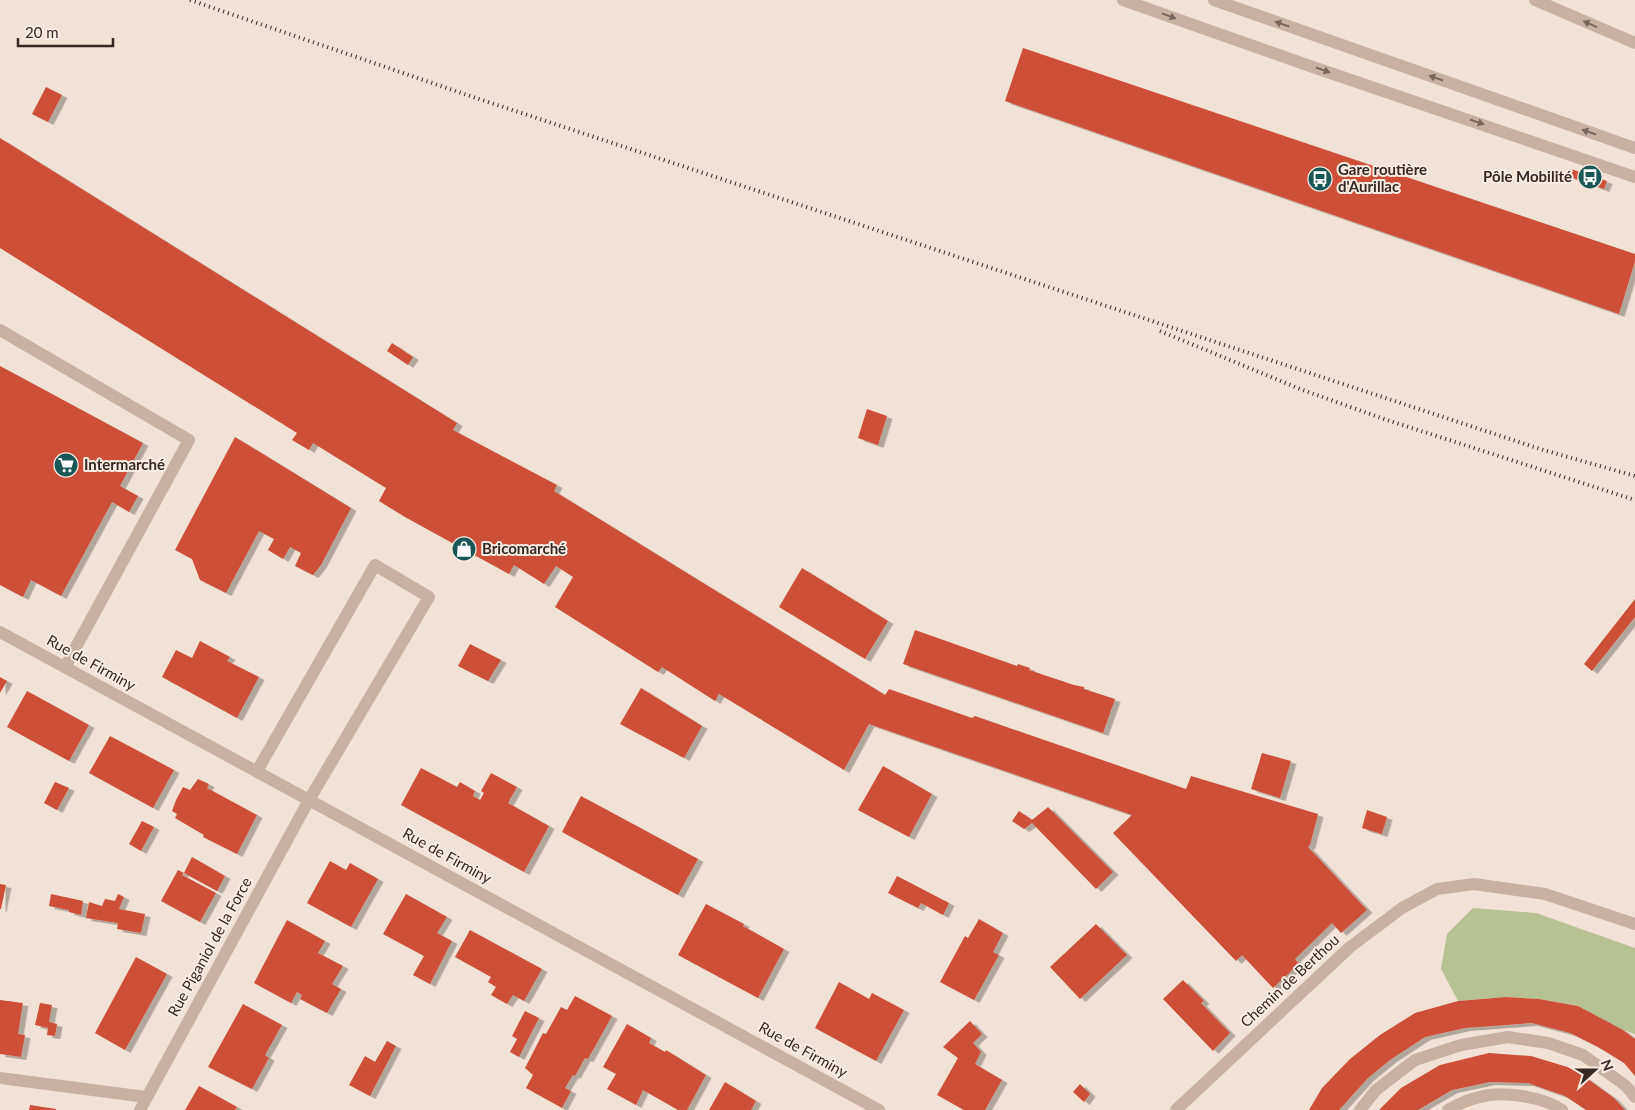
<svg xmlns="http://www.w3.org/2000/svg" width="1635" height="1110" viewBox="0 0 1635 1110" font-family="Lato,sans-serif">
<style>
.green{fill:#b6c194}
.building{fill:#cd4f37;filter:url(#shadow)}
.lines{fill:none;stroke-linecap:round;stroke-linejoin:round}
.minor{stroke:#cab0a1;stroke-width:12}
.rail{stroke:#342824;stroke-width:4;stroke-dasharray:1 4;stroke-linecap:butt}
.oneway{fill:#78655c}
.labels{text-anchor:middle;stroke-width:4;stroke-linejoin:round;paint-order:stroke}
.poi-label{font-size:15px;font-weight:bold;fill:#342824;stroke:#faece1;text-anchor:start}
.street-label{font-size:15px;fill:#342824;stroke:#faece1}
</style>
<defs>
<filter id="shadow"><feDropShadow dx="5.5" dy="3" stdDeviation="0" flood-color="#0004"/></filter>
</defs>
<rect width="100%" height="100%" fill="#f2e2d5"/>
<!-- green -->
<polygon class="green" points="1473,908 1536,913 1635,948 1635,1034 1623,1030 1578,1006 1539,999 1506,997 1458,1001 1441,969 1447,934"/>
<!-- building -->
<g class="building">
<polygon points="1023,48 1635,254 1635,261 1619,314 1005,101"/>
<polygon points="46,87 62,95 48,122 32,114"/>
<polygon points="0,138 457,423 453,430 557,485 554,491 885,695 889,689 972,718 975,716 1186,789 1191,776 1318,814 1310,845 1308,847 1367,910 1341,933 1332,923 1295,959 1299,964 1273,988 1242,955 1236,961 1113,833 1132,815 869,724 844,770 719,694 715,701 662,667 658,672 555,607 573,577 556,566 544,584 514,565 509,574 405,517 379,501 386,488 313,443 309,450 292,440 297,433 0,248"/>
<polygon points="1571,169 1607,181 1604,189 1568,176"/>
<polygon points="392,343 413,357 408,365 387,351"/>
<polygon points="0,366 143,443 120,486 138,496 129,512 112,502 61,596 31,580 23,597 0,585"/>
<polygon points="867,409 887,416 878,445 858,438"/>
<polygon points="235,437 351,508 321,565 313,575 295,566 301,553 290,547 283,559 268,550 274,539 259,531 226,593 200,580 192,559 175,550"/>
<polygon points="802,568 888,621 865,659 779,607"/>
<polygon points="1635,599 1635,617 1592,671 1584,664"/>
<polygon points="915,630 1017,666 1018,664 1030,668 1029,670 1074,685 1084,687 1084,689 1115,699 1103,733 903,664"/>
<polygon points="200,641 230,657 227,661 259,677 237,718 162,677 176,650 192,658"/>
<polygon points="470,644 501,660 488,681 458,666"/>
<polygon points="0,677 7,681 0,693"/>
<polygon points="641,688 702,726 684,758 620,724"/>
<polygon points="27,691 89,725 69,761 7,727"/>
<polygon points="110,736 174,770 153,808 89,773"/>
<polygon points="1262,753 1291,761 1280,798 1251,789"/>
<polygon points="883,766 932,794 909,837 858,810"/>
<polygon points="421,768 457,787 460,782 475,791 473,796 480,800 484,793 481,791 491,773 517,787 508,803 549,826 524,872 401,805"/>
<polygon points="198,779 209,784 207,788 257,815 237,854 203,837 204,835 175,818 177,814 172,811 176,800 183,787 190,790"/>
<polygon points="55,782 69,788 57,810 44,803"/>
<polygon points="581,796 698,859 678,895 562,832"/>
<polygon points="1048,807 1113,872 1096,889 1032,823 1024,829 1012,821 1019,811 1032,820"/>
<polygon points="1367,810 1387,817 1382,834 1362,828"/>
<polygon points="142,821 154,827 141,851 129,844"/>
<polygon points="192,857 225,876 217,891 184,873 182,875 216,893 200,922 161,901 178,870 184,873"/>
<polygon points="330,861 346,870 350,863 378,879 351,927 307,903"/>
<polygon points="897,876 949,903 943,915 921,903 918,908 888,893"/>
<polygon points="0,884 6,885 1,909 0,909"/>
<polygon points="51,894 83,901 81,915 69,912 69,910 49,906"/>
<polygon points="118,894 124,897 119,909 145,914 141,933 117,929 118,923 86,918 89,902 102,906 105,899 115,901"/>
<polygon points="406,894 447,917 437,933 452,941 430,984 413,975 424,956 383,934"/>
<polygon points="706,904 744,924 743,926 784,949 758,998 678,955"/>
<polygon points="979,919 1003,933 993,952 999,955 974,1000 940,982 965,936 968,938"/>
<polygon points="287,920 325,941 318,953 343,966 332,984 341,989 327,1013 300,999 302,995 297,992 291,1003 254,983"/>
<polygon points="1096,924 1127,955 1080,999 1050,967"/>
<polygon points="470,930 542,969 524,1001 513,995 507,1004 491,995 496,987 488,982 491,977 455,957"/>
<polygon points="136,957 167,974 125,1050 95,1033"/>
<polygon points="1183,980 1204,1001 1201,1003 1230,1033 1213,1051 1163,999"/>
<polygon points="839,982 869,999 872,993 904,1010 876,1061 815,1028"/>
<polygon points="575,996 612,1016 588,1059 585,1058 575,1076 573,1075 565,1088 571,1091 562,1108 526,1088 533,1075 525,1068 543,1033 546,1034 561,1007 567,1010"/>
<polygon points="1506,997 1539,999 1578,1006 1623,1030 1635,1039 1635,1076 1624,1063 1598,1047 1570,1033 1532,1023 1465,1028 1425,1037 1390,1060 1368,1078 1339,1110 1309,1110 1322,1088 1350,1059 1380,1035 1415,1013 1458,1001"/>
<polygon points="0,1000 23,1003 18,1034 25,1035 21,1057 0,1054"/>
<polygon points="40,1003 52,1005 49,1022 57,1024 55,1036 47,1035 48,1028 35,1025"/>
<polygon points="243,1004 282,1025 265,1055 269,1058 252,1089 208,1067"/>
<polygon points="525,1011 539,1018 519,1057 510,1052 517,1039 512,1036"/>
<polygon points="970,1021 982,1034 973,1043 981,1052 975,1064 1002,1080 985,1110 964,1110 937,1095 958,1058 943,1047"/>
<polygon points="627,1024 651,1038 649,1043 665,1052 666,1050 706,1075 687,1110 678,1110 643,1090 636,1105 607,1089 616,1074 603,1067"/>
<polygon points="387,1041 396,1046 370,1096 349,1085 365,1056 375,1062"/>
<polygon points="1489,1053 1531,1056 1574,1069 1614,1098 1625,1110 1586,1110 1565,1096 1528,1083 1490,1082 1452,1090 1418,1110 1379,1110 1401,1088 1440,1065"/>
<polygon points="725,1082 756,1101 751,1110 709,1110"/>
<polygon points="1080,1084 1090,1094 1084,1102 1073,1092"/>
<polygon points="199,1086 237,1107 235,1110 185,1110"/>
<polygon points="30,1105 56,1109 56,1110 29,1110"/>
</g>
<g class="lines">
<!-- minor -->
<g class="minor">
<polyline points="1123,0 1307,65 1635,177"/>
<polyline points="1214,0 1635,148"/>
<polyline points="1535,0 1635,43"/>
<polyline points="0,330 189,440 65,667"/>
<polyline points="0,632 879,1110"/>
<polyline points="0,1078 146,1097"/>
<polyline points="140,1110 309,800 429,597 375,565 257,771"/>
<polyline points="1176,1110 1350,947 1402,908 1437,889 1474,884 1545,894 1635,924"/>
<polyline points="1360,1110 1376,1090 1415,1060 1461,1045 1508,1037 1548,1043 1583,1055 1626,1086 1635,1097"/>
<path d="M1448,1110C1460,1103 1476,1097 1489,1095C1510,1092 1545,1098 1562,1110"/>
</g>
<!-- rail -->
<g class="rail">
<polyline points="190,0 473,97 1540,449 1635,476"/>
<polyline points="1160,331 1300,389 1384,419 1635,500"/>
</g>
</g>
<!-- one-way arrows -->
<defs><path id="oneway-solid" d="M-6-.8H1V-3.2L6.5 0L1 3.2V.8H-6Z" transform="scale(1.25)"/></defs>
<g class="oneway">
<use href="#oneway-solid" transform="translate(1169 16) rotate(20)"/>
<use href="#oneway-solid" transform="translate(1282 24) rotate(-161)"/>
<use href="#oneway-solid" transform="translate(1590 24) rotate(-156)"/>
<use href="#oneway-solid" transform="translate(1323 70) rotate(19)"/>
<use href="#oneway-solid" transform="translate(1436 78) rotate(-161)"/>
<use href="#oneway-solid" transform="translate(1477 122) rotate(19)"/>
<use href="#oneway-solid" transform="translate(1589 132) rotate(-161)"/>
</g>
<!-- icons -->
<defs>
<symbol id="bus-disc" viewBox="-11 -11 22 22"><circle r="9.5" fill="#185756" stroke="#faece1"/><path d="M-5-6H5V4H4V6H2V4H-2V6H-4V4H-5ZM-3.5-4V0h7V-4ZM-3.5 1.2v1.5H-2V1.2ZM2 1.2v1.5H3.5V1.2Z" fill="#fff"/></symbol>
<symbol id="supermarket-disc" viewBox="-11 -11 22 22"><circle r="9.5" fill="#185756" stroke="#faece1"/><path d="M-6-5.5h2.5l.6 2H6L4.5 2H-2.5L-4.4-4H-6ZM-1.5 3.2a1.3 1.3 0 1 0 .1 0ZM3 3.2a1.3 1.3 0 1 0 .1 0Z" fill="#fff"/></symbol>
<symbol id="shop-disc" viewBox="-11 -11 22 22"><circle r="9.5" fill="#185756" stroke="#faece1"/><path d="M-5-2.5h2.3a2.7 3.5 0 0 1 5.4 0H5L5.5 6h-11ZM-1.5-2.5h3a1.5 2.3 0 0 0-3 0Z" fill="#fff"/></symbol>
</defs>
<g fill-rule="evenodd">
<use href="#bus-disc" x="1576" y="163" width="28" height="28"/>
<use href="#bus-disc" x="1306" y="165" width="28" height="28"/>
<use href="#supermarket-disc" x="52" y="451" width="28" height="28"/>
<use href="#shop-disc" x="450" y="535" width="28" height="28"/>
</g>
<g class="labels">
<!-- poi labels -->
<g class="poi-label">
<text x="1338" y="175">Gare routière<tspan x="1338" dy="17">d'Aurillac</tspan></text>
<text x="1572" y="182" text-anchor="end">Pôle Mobilité</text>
<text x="84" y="470">Intermarché</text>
<text x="482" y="554">Bricomarché</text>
</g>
<!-- street labels -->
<g class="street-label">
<text transform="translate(91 663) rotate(29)" y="5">Rue de Firminy</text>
<text transform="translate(447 856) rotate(29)" y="5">Rue de Firminy</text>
<text transform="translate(210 947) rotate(-61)" y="5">Rue Piganiol de la Force</text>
<text transform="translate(1290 981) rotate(-43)" y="5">Chemin de Berthou</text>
<text transform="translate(803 1050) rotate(29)" y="5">Rue de Firminy</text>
</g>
</g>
<!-- north arrow -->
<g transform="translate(1595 1070) rotate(69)" stroke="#faece1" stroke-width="4" paint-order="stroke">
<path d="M0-4L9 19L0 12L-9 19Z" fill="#342824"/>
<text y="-8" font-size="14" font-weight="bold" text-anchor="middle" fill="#342824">N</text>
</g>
<!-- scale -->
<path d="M18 38v8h95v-8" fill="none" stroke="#342824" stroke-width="2.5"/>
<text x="25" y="38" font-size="15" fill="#342824" stroke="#faece1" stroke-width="4" paint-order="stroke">20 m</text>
</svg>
